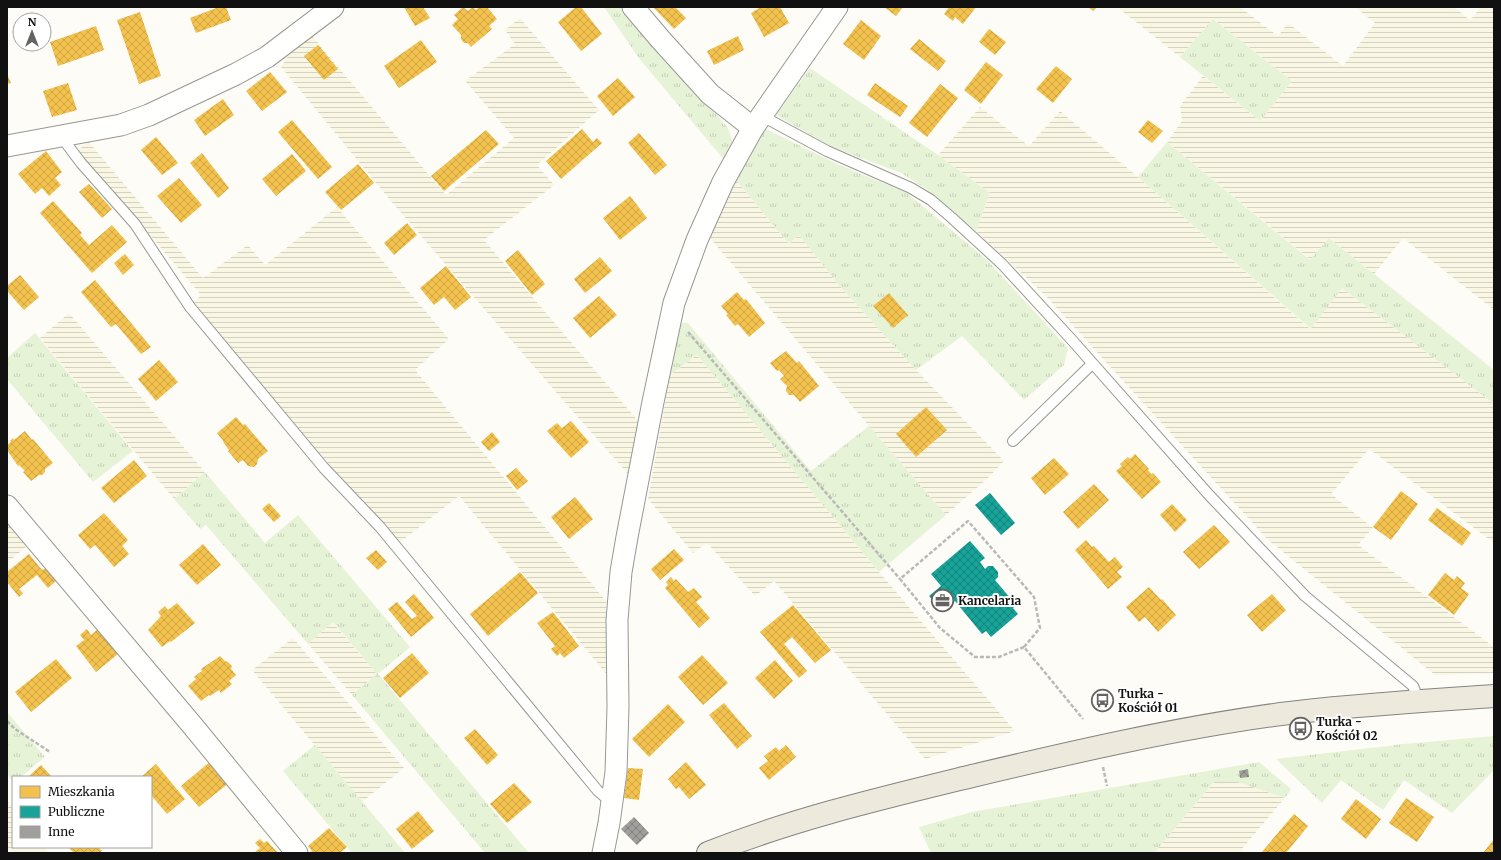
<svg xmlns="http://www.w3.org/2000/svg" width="1501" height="860" viewBox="0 0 1501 860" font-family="Merriweather,serif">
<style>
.farmland{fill:url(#farmland-rules)}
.grass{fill:url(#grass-tufts)}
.homes{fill:url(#homes-cross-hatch)}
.public{fill:url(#public-cross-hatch)}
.building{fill:url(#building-cross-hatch)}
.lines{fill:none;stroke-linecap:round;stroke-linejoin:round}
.service-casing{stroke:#979795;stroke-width:12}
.minor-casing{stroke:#979795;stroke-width:23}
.primary-casing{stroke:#858482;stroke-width:24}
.path{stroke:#b9b9b8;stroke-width:2.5;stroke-dasharray:4 2;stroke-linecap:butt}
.service{stroke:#fffffe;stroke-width:10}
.minor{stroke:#fffffe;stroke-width:21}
.primary{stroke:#ede9dc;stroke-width:22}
.labels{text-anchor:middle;stroke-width:4;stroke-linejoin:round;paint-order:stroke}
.poi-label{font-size:12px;font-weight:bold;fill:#111;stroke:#fff;text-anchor:start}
</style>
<defs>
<pattern id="farmland-rules" width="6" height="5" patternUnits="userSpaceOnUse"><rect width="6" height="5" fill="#f9f7e4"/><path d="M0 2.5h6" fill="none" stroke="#d4d3c3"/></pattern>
<pattern id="grass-tufts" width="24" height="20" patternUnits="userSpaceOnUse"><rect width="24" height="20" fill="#e7f3d7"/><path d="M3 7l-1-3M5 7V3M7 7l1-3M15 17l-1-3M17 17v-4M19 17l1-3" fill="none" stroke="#c5cfb8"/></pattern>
<pattern id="homes-cross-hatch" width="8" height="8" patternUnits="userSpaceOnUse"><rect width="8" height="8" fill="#f2c14e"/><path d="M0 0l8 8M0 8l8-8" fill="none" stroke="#cea543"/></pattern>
<pattern id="public-cross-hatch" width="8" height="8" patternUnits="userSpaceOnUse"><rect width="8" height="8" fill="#17a398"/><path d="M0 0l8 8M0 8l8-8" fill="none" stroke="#13837b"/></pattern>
<pattern id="building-cross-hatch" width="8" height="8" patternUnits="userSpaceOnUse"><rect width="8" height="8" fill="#a19f9c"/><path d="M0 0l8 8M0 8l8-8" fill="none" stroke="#82807e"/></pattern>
</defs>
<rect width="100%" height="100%" fill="#fdfcf7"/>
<!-- farmland -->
<g class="farmland">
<polygon points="1117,7 1240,7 1278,36 1288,23 1343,66 1375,23 1355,7 1454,7 1470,20 1481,7 1494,7 1494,310 1403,238 1374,274 1329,238 1311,260 1167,142 1182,121 1180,106 1203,76 1260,121 1292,81 1213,19 1180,57"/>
<polygon points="520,18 599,110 537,165 554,185 484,240 639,422 628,474 568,406 390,200 281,67 288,56 312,36 446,195 514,138 465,81 515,44 505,30"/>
<polygon points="980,107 1029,146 1060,111 1138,177 1310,329 1342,288 1494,404 1494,543 1369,449 1331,494 1373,528 1358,545 1494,647 1494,673 1435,675 1268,540 1044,294 976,231 990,193 938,155"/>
<polygon points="88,141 203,278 248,245 265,265 337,207 449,339 415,370 606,601 608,676 459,496 399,543 246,371 193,303 201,295 78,151"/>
<polygon points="736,180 789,244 799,235 838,284 916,370 1004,461 988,478 946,515 869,426 709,237"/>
<polygon points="69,313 205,472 174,499 40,338"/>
<polygon points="697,355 879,572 1015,731 925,759 774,581 755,596 707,543 693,553 648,499 670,375"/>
<polygon points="7,513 32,542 7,563"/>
<polygon points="332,622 377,674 352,695 308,644"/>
<polygon points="293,638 404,768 362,802 252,670"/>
<polygon points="1214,782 1238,782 1285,798 1241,850 1245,853 1154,853"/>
<polygon points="7,801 13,809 13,847 45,847 50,853 13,853 7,847"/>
</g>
<!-- grass -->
<g class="grass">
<polygon points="604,7 625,7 728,128 734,146 725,161 638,57"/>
<polygon points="1213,19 1292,81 1260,121 1180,57"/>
<polygon points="810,68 938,155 990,193 976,231 926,189 901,173 832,147 776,115"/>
<polygon points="764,128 837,164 907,193 986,259 1068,348 1064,365 1024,400 962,336 916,370 838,284 799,235 789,244 736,180"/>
<polygon points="1167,142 1310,260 1329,238 1494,370 1494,404 1342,288 1311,329 1138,177"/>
<polygon points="678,323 688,323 811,471 869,426 946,515 879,572 697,355 670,375"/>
<polygon points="35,333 133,451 93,482 7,379 7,358"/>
<polygon points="205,472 265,543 298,515 410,647 378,674 529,853 485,853 352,695 377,674 333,622 308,644 206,525 200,529 174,499"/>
<polygon points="7,712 45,757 21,777 13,777 13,781 7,774"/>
<polygon points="1494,736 1494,770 1452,813 1404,780 1383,810 1341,780 1322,803 1276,759 1404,744"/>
<polygon points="315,745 405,853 352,853 283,771"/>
<polygon points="1259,762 1291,789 1285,798 1238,782 1214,782 1154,853 931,853 919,827 972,812"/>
</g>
<!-- homes -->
<g class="homes">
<polygon points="219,7 226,7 231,20 196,33 190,18"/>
<polygon points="404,7 423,7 430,18 415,26"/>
<polygon points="463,7 468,11 473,7 476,10 479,7 487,7 497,19 489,26 492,29 471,47 468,43 464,43 461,39 461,35 452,25 458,19 454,15"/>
<polygon points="576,7 581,7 602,34 581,51 558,22"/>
<polygon points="655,7 675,7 686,18 674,29 654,8"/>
<polygon points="761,7 780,7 789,23 764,37 751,13"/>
<polygon points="884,7 903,7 896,16"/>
<polygon points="949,7 976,7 963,24 955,17 953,21 944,14"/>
<polygon points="1088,7 1097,7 1093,11"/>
<polygon points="140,12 161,76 139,84 117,20"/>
<polygon points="861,20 881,36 864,60 843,44"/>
<polygon points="96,26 104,50 58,66 50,42"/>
<polygon points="989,29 1006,42 995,55 979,42"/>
<polygon points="738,36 744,50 714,65 707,51"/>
<polygon points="919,39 946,61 938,71 910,49"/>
<polygon points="421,40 437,62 399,88 384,66"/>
<polygon points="318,45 338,69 324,80 304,56"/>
<polygon points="986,62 1003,75 981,104 964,90"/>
<polygon points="1056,66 1072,79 1053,103 1036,89"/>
<polygon points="270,72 287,92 262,111 246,91"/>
<polygon points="7,74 11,83 7,84"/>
<polygon points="618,78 635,97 613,116 597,96"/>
<polygon points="68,83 77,110 52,117 43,91"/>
<polygon points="875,83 908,106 900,117 867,95"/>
<polygon points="940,84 958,98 927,137 909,123"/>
<polygon points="223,99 234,115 205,136 194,120"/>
<polygon points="292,120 332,167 318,179 278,132"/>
<polygon points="1148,120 1163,131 1152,143 1138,132"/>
<polygon points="582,129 593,142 597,138 602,143 561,179 546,161"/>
<polygon points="486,130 499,144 444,191 431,176"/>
<polygon points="639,133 667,165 655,175 628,143"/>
<polygon points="156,137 178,163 162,175 141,150"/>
<polygon points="46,151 62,172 55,178 61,185 49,196 42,188 35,194 18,174"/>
<polygon points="202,153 229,188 218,198 190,163"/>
<polygon points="292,154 306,171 276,196 262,179"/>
<polygon points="358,164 374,183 341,210 325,192"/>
<polygon points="179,178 202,205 181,223 157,196"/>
<polygon points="89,184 112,209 102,218 79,192"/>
<polygon points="630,196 647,218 620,240 603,218"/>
<polygon points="53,201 82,233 80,235 89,245 112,225 127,242 92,273 40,213"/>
<polygon points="407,223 417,235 394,255 384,243"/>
<polygon points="518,250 545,284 532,295 505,261"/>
<polygon points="125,254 134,265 123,275 114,263"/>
<polygon points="600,257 612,271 585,293 574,279"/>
<polygon points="446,266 471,297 455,310 444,297 434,305 420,288"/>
<polygon points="20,275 39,297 24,310 7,291 7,286"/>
<polygon points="95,280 151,347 141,354 116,324 111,327 81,292"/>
<polygon points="737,292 744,300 746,299 765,323 749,337 738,324 735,326 726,315 728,314 721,306"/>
<polygon points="889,293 908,315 893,328 873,306"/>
<polygon points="599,296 617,315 590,338 573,318"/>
<polygon points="786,351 797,363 799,361 819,386 800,402 794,395 789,395 786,391 787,386 780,379 784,376 779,370 777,371 770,363"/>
<polygon points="159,360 178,382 156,401 138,379"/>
<polygon points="926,407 947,430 916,457 896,434"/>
<polygon points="236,417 243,425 245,424 268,451 258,459 257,464 254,467 248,466 243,460 238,463 228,451 229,450 223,442 224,442 217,433"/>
<polygon points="571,421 589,442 571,458 547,431 557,423 562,428"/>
<polygon points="25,431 32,440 33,439 53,463 45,469 45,472 42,475 39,475 31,481 23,472 25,471 19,465 18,466 7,450 7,445 11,442 10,441 13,438 14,440"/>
<polygon points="492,432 500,442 489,451 481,442"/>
<polygon points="1135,454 1149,469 1148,470 1151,474 1153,473 1161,482 1142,499 1116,471 1122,466 1120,464 1128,457 1130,459"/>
<polygon points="1054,458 1069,474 1045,495 1031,478"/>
<polygon points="134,460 147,476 114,503 101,488"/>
<polygon points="516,468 528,481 517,490 506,476"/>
<polygon points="1094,484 1109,500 1078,529 1063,512"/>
<polygon points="1401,491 1418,504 1391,540 1373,527"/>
<polygon points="575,497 593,519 569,539 551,517"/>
<polygon points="269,503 281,516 274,522 262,509"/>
<polygon points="1172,504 1187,520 1175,532 1160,515"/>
<polygon points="1437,508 1471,533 1462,546 1428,520"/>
<polygon points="104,513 128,540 122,546 129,554 114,567 95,545 90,549 78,535"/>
<polygon points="1214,525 1230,542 1199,569 1183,552"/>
<polygon points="1086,540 1092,547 1094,546 1109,562 1115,557 1123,567 1117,572 1122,577 1108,589 1075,550"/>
<polygon points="203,544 221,565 197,585 179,565"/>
<polygon points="674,549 684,560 660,580 651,569"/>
<polygon points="376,550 387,562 378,570 366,558"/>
<polygon points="29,554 42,570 46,568 56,581 48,588 37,575 19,589 23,593 19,597 7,582 7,572"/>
<polygon points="520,572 538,593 488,636 470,614"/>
<polygon points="1445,573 1454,580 1457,576 1465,583 1461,588 1469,594 1454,615 1428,595"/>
<polygon points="671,577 674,581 676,579 688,592 694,588 702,597 696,602 710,618 699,628 665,588 668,585 666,582"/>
<polygon points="1149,587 1161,600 1162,599 1176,615 1158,632 1145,617 1139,622 1126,607"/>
<polygon points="414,594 434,618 411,637 388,609 397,602 412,619 417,616 405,602"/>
<polygon points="1272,594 1286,610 1262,632 1247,615"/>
<polygon points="177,603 195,623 171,642 170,641 162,647 148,630 161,616 158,612 165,606 168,610"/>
<polygon points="793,605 831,650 815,663 792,637 784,644 807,671 799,678 760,632"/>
<polygon points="553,612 579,646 564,658 560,653 557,656 551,649 555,646 537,623"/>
<polygon points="87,629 91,635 98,629 118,654 96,672 76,646 84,640 80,635"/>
<polygon points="412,653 429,673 400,698 383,678"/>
<polygon points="702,655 728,683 703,705 678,677"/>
<polygon points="220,656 225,661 228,662 232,666 231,669 236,675 229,681 232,684 221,693 219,690 210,696 209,695 201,701 188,686 196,679 194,677 202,671 201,669"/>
<polygon points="56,659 72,678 31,712 15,692"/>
<polygon points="775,660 793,681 774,699 755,678"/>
<polygon points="724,703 752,736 737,749 709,715"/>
<polygon points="668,704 685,722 649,757 632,739"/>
<polygon points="475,729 498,755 487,765 464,738"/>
<polygon points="786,745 796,757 769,780 759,768 768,761 764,756 776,747 779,751"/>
<polygon points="212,760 230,782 199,807 181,786"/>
<polygon points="686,762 706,785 689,799 679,787 676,789 668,779"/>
<polygon points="156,764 185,799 167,814 151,795 151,777 141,777"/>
<polygon points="41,765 52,777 28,777"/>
<polygon points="628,768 643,769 639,800 624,798"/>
<polygon points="514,783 532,802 507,823 490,804"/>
<polygon points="1406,798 1434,817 1417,842 1389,823"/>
<polygon points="1356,799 1381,819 1366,839 1341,819"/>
<polygon points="418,811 434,831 412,849 396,829"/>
<polygon points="1294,814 1308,826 1286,853 1261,853"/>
<polygon points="329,828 347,847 340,853 309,853 312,851 308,846"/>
<polygon points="260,839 264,843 267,841 278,853 254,853 260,848 255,843"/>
<polygon points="1494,839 1494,853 1483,853"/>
<polygon points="70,847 98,847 102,851 99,853 74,853 69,848"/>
</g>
<!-- public -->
<g class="public">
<polygon points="990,493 1015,523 1001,535 975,505"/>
<polygon points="970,541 985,558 980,562 985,569 988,566 993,566 998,572 998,577 995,580 1016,605 1013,608 1018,614 991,637 986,631 982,634 955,601 943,611 929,596 941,586 931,574"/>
</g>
<!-- building -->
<g class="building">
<polygon points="1248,769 1249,777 1240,778 1239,771"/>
<polygon points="634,817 649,833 637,845 621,829"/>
</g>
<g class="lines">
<defs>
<g id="service">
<polyline points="762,116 827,151 911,188 931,200 952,218 1002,264 1071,339 1210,496 1305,596 1413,686 1419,701"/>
<polyline points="60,135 81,163 135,224 190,307 324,468 380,527 598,791 612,803"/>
<polyline points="1013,441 1092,364"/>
</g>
<g id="minor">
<polyline points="633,7 661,40 710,94 753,128"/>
<polyline points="7,146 121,125 149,115 236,74 267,57 333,7"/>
<polyline points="7,506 192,725 297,853"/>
<polyline points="603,853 609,823 616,772 618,707 617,620 621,572 627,537 653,402 674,303 697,240 723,182 753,128 837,7"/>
</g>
<path id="primary" d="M708,853C793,819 882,798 972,776C1073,752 1177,728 1281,714C1351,705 1423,701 1494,696"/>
</defs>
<!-- service casing -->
<use href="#service" class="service-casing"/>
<!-- minor casing -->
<use href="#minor" class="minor-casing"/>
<!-- primary casing -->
<use href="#primary" class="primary-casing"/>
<!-- path -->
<g class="path">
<polyline points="688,332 900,579"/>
<polyline points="1024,647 999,657 975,657 940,628 900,579 968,521 1034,597 1040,628 1024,647 1083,719"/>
<polyline points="7,721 15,729 50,752"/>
<polyline points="1103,767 1107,786"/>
</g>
<!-- service -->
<use href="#service" class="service"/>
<!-- minor -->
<use href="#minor" class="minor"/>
<!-- primary -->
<use href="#primary" class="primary"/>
</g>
<!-- icons -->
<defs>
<symbol id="office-ring" viewBox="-11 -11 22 22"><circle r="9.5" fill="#fff" stroke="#646362" stroke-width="1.5"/><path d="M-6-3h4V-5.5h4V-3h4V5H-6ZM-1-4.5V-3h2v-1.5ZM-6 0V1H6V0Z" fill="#646362"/></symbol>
<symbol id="bus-ring" viewBox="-11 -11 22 22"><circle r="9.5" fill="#fff" stroke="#646362" stroke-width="1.5"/><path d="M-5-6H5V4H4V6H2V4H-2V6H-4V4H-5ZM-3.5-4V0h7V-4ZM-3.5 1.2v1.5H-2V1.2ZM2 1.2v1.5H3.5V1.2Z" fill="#646362"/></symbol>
</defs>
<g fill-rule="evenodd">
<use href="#office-ring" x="930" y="588" width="25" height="25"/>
<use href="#bus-ring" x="1090" y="688" width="25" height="25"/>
<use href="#bus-ring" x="1288" y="716" width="25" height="25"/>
</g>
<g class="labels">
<!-- poi labels -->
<g class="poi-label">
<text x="958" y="605">Kancelaria</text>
<text x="1118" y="698">Turka -<tspan x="1118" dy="14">Kościół 01</tspan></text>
<text x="1316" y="726">Turka -<tspan x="1316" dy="14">Kościół 02</tspan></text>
</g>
</g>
<!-- border -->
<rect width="1501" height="860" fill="none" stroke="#111111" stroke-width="16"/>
<!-- legend -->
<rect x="12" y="776" width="140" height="72" fill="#ffffff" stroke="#a0a0a0"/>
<rect x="20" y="786" width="20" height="12" fill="#f2c14e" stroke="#a0a0a0"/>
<text x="48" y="796" font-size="12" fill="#111111">Mieszkania</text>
<rect x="20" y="806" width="20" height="12" fill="#17a398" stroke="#a0a0a0"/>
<text x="48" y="816" font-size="12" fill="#111111">Publiczne</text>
<rect x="20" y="826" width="20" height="12" fill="#a19f9c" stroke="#a0a0a0"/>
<text x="48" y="836" font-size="12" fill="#111111">Inne</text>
<!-- north arrow -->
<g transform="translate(32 32)"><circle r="19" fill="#ffffff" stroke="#a0a0a0"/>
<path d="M0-3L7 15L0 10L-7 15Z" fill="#646362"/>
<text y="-6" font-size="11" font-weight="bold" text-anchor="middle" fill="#111111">N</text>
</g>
</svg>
